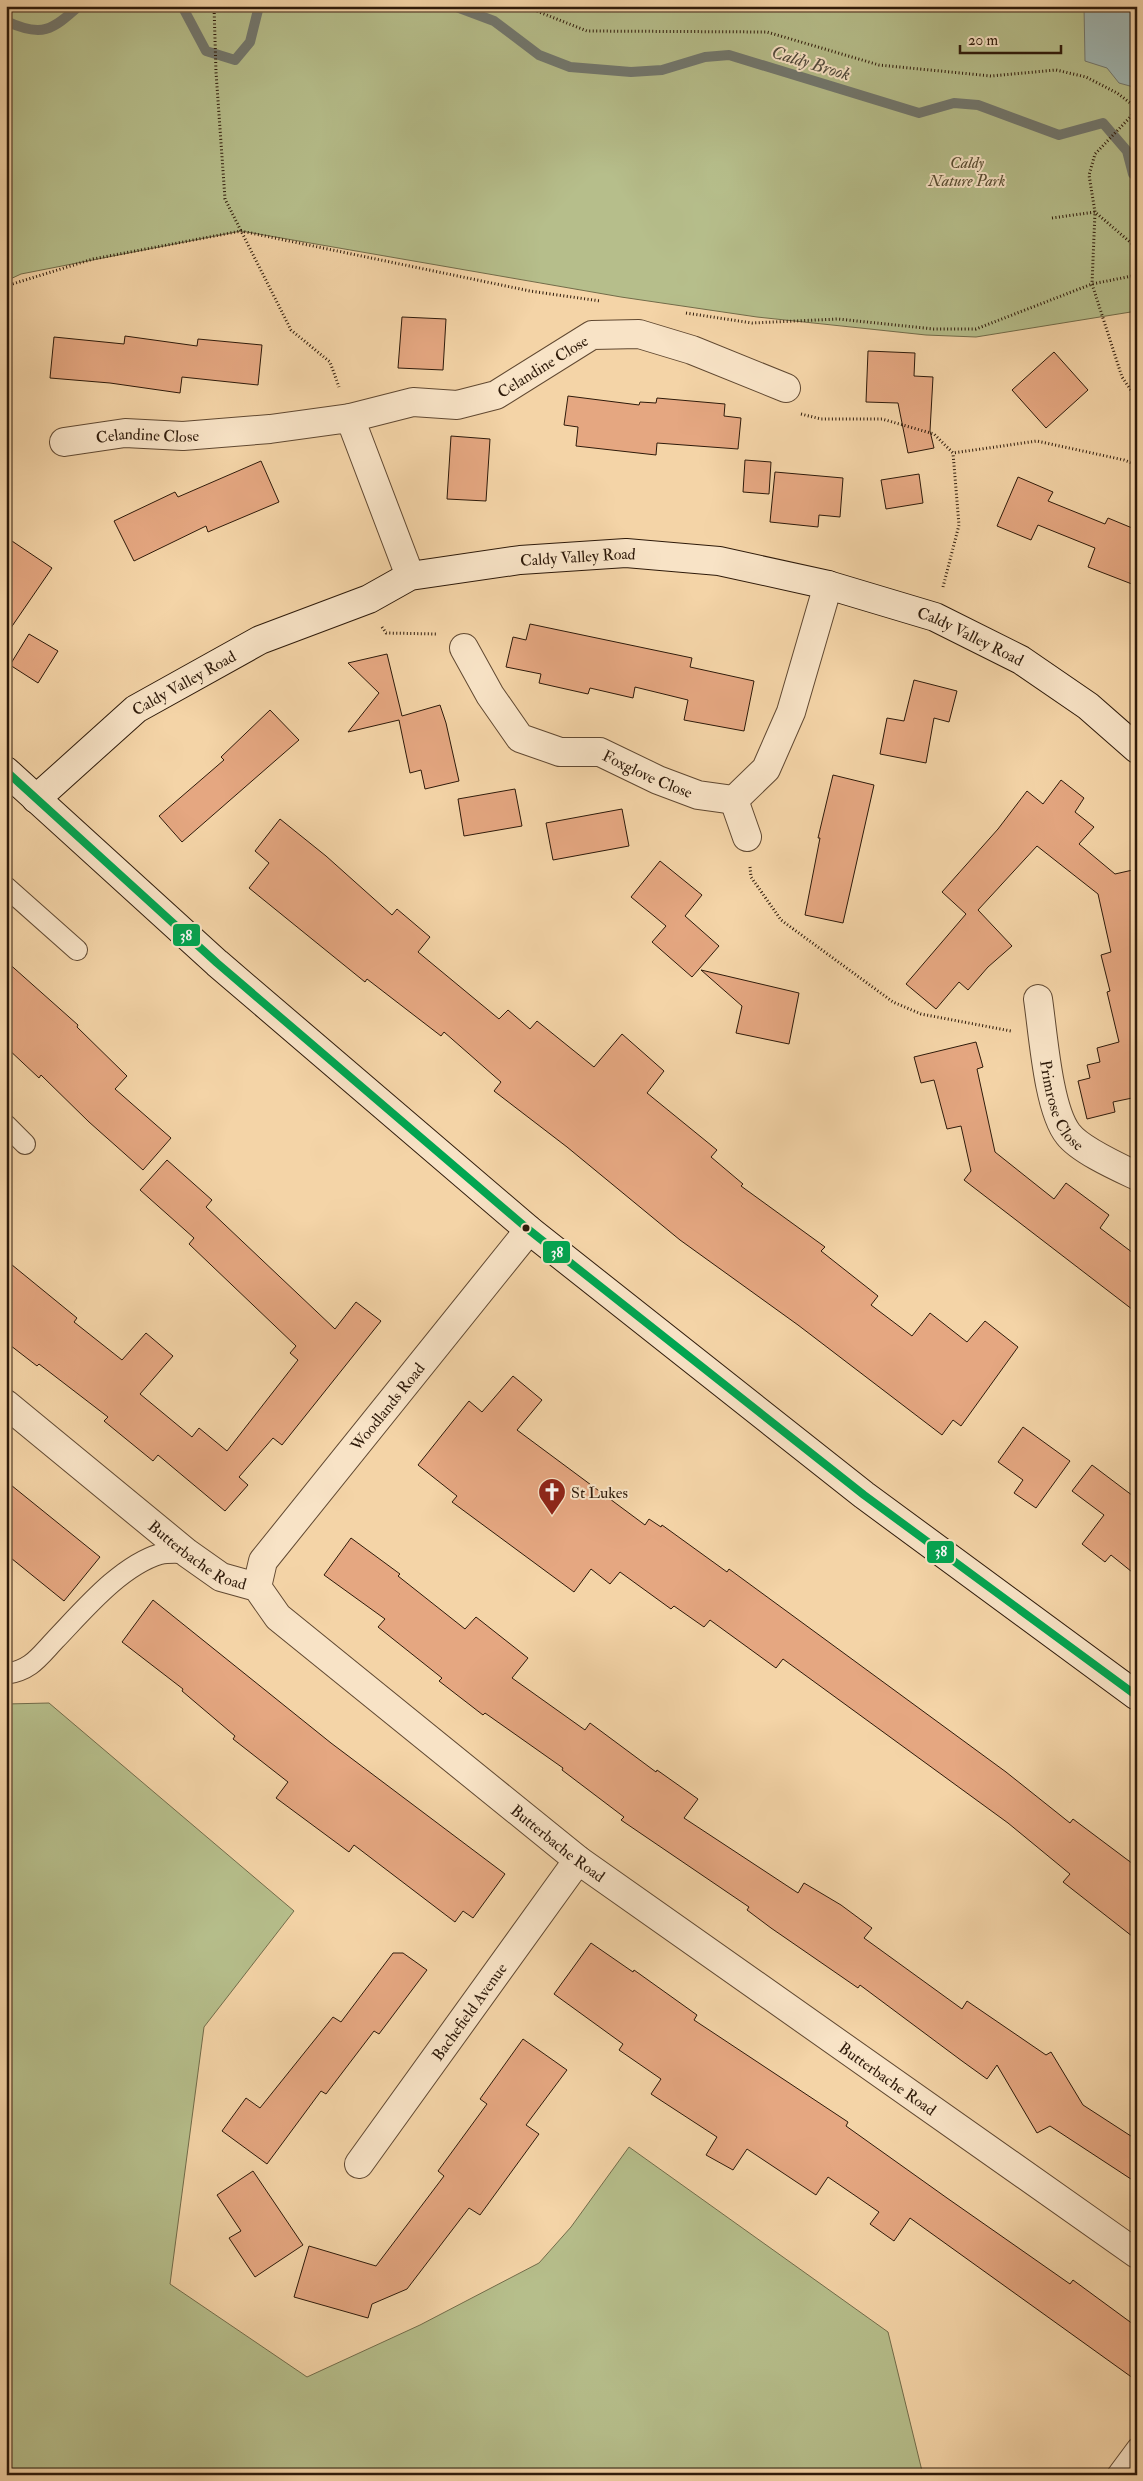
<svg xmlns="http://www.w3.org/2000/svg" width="1143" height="2481" viewBox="0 0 1143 2481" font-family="'IM FELL Double Pica',serif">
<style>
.green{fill:#b6be8b;stroke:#726c4a}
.water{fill:#9fb6b2;stroke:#72786f}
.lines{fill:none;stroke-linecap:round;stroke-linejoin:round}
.stream{stroke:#72786f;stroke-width:10}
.building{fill:#e5a781;stroke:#2e1a0a}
.lane-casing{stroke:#604831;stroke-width:22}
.street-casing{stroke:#604831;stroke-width:30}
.secondary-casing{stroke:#2e1a0a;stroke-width:30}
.path{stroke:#2e1a0a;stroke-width:3;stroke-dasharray:1 2.5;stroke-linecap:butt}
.lane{stroke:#f8e3c6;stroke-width:20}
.street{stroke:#f8e3c6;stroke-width:28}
.secondary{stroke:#f8e3c6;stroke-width:28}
.bus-1-casing{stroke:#f8e3c6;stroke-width:11}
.bus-1{stroke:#00a651;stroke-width:8}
.bus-dot{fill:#2e1a0a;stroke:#f8e3c6;stroke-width:2}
.labels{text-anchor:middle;stroke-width:4;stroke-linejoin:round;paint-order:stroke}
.park-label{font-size:16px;font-style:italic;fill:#574b31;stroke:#f8e3c6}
.street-label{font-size:16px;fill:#2e1a0a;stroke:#f8e3c6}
.poi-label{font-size:16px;fill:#2e1a0a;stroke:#f8e3c6;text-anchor:start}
.water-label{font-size:18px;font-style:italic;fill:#50493c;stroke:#f8e3c6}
.line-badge{stroke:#f8e3c6;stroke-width:2}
.badge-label{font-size:14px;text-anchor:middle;font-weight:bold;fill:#fff}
</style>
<rect width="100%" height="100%" fill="#f4d4a7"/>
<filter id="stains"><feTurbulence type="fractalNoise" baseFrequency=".004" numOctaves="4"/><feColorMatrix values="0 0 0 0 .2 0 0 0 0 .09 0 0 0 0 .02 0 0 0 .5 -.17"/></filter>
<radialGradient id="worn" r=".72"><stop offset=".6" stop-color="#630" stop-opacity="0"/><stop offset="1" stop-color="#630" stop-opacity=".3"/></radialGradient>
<!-- green -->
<g class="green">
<polygon points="6,6 1137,6 1137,311 976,337 926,335 757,317 621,297 241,231 21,274 6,281"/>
<polygon points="49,1703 294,1911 204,2027 170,2284 307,2377 420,2325 539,2263 571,2227 629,2147 888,2332 923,2475 6,2475 6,1704"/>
</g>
<!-- water -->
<polygon class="water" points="1084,6 1137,6 1137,88 1119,83 1107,68 1085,61"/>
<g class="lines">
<!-- stream -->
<g class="stream">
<polyline points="182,6 206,51 235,60 250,42 259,6"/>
<polyline points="454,6 494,21 539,55 570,67 631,72 662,70 705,57 729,55 919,113 954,103 978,105 1059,135 1103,123 1127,151 1133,174 1137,177"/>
<path d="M6,21C42,38 52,30 79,6"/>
</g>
</g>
<!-- building -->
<g class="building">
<polygon points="402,317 446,319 443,370 398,368"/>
<polygon points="125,336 197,346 198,339 262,345 258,385 182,377 180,393 110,383 50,378 54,337 124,344"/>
<polygon points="868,351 915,353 914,376 933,377 930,431 934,448 908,453 898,403 866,402"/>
<polygon points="1054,352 1088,390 1046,428 1012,390"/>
<polygon points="568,396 639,405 640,402 656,403 657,398 725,404 724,416 741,418 738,449 657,443 656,455 576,446 578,427 564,425"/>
<polygon points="451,436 490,439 486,501 447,499"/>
<polygon points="745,460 771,462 769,494 743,492"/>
<polygon points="261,461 279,502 208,532 206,526 134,561 114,521 175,492 178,497"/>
<polygon points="775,472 843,478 840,517 819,515 818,527 770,522"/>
<polygon points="919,474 923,503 886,509 881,480"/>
<polygon points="1018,477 1053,492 1048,501 1105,524 1108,518 1137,530 1137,586 1088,567 1095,548 1038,525 1031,540 997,526"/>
<polygon points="6,537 52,568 6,635"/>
<polygon points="530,624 692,658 690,667 754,681 744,731 684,720 688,700 635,687 633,698 590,688 588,694 539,683 541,674 506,667 513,637 526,640"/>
<polygon points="29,634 58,651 38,683 10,665"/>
<polygon points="387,654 402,716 440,705 446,723 459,781 425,789 421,770 410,773 399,720 348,732 379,693 348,663"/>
<polygon points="914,680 957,691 949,722 934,718 926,763 880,754 887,718 904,721"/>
<polygon points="270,710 299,740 182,842 159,816 224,760 221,757"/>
<polygon points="833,775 874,785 843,923 805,915 820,838 818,838"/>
<polygon points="1061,780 1084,798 1075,812 1094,827 1079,844 1115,874 1137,869 1137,1097 1113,1102 1115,1112 1087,1119 1078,1081 1090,1078 1087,1065 1100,1062 1097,1048 1119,1042 1107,992 1110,991 1101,955 1111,952 1098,894 1037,846 978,910 1012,946 988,967 968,990 959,982 936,1009 906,984 966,914 942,892 998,829 1027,791 1043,804"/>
<polygon points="515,789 522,826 464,836 458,799"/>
<polygon points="622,809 629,846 553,860 546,823"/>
<polygon points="280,819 326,856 392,915 397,909 430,937 418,952 499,1019 508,1010 530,1029 537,1021 594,1067 622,1034 664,1071 647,1093 717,1150 711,1157 743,1184 741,1186 825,1247 821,1251 878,1296 871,1305 912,1336 930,1313 967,1342 985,1321 1018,1347 961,1426 953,1420 942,1435 798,1325 680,1240 567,1147 494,1091 501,1082 444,1032 441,1036 367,979 365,982 249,888 269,863 255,851"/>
<polygon points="660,861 702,895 685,916 719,946 692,977 652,942 666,926 631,897"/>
<polygon points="6,961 78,1025 77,1027 127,1076 115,1089 171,1138 143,1170 89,1122 41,1075 39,1078 6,1047"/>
<polygon points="701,970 799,993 789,1044 736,1033 742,1006"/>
<polygon points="976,1042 983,1067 977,1069 995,1152 1054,1199 1066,1183 1109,1215 1100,1228 1137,1256 1137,1313 964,1180 971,1171 961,1126 947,1129 934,1080 921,1083 914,1057"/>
<polygon points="167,1160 212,1200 206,1207 335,1329 356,1302 381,1321 282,1445 273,1438 239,1477 248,1485 225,1511 158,1455 153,1461 104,1421 108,1417 39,1364 37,1366 6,1342 6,1260 77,1318 74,1322 122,1360 146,1333 173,1356 140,1394 192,1437 199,1428 227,1451 298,1360 290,1353 296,1346 189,1244 194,1238 140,1190"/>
<polygon points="513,1376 542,1400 517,1430 645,1525 649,1519 661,1527 662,1525 727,1572 729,1569 1006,1772 1070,1823 1073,1819 1137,1867 1137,1940 1063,1882 1070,1874 1008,1823 783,1659 776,1668 710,1620 704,1627 674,1606 671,1609 620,1572 610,1584 591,1569 574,1592 452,1502 457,1496 418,1465 469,1401 482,1412"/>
<polygon points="1023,1427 1070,1461 1036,1508 1014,1493 1023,1480 998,1462"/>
<polygon points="1092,1465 1137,1499 1137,1576 1111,1555 1105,1562 1082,1544 1104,1515 1072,1491"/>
<polygon points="6,1481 100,1557 64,1601 6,1554"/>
<polygon points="351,1538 400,1574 398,1576 465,1629 476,1617 528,1658 512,1678 585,1730 590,1723 656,1772 657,1770 698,1799 684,1818 798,1893 804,1883 841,1905 872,1928 864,1938 962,2009 967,2001 1046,2055 1051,2052 1083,2105 1137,2140 1137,2183 1050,2126 1037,2133 997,2065 987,2079 962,2061 860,1985 858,1988 771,1928 747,1910 749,1907 621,1820 624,1817 562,1770 563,1768 485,1713 483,1715 439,1681 442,1678 378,1627 385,1619 324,1575"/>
<polygon points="153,1600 331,1743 505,1874 473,1918 463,1911 455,1922 354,1845 349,1852 276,1798 288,1782 233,1739 235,1736 182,1691 183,1689 122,1642"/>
<polygon points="591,1943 633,1972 634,1970 697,2015 694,2020 848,2122 846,2126 947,2198 1070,2284 1073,2280 1137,2327 1137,2381 910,2218 894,2241 870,2224 879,2212 828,2177 816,2195 747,2149 733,2170 706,2155 717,2137 651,2094 661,2079 619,2050 623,2044 554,1994"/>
<polygon points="393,1953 403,1953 427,1970 379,2034 374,2031 326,2094 321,2091 267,2164 222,2131 246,2098 260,2108 333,2017 341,2022"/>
<polygon points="523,2039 567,2070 526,2125 539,2134 480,2215 469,2208 407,2289 372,2304 368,2318 294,2297 309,2246 376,2266 444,2176 438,2171 487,2104 480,2099"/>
<polygon points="253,2171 303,2245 255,2277 229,2238 241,2231 217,2195"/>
</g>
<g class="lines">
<defs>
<g id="lane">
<polyline points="6,887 77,950"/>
<polyline points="6,1125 25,1144"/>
<path d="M6,1674C31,1670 38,1658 55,1640C83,1611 120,1566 160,1554C168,1552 179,1553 187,1553"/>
<polyline points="1117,2475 1137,2448"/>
</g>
<g id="street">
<path id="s1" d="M350,418L413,402L457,405L496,395L592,335L639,334L692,350L786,388"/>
<path id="s2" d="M64,442L125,433L183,436L270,429L350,418L410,576"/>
<path id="s3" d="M464,648L490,695L520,738L560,752H600L658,780L698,795L734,800L766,769L791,712L828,585"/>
<polyline points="734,800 747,837"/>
<path id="s4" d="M1038,999C1043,1032 1048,1109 1068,1134C1080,1150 1118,1167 1137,1176"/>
<path id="s5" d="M6,1404L187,1553L221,1577L257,1587L278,1617L578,1860L1137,2254"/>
<path id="s6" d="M257,1587L263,1561L529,1230"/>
<path id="s7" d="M359,2164L578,1860"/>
</g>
<g id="secondary">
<polyline points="6,771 217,963 529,1230 864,1495 1137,1696"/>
<path id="s8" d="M36,799L136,709L260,640L369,599L410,576L520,560L626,553L719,561L828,585L935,617L1021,660L1088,706L1137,749"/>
</g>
</defs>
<!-- lane casing -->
<use href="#lane" class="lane-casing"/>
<!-- street casing -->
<use href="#street" class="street-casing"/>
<!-- secondary casing -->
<use href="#secondary" class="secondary-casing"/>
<!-- path -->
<g class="path">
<polyline points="214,6 216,72 225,199 291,330 330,362 339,387"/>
<polyline points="524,6 587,31 767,32 879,65 991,76 1056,70 1086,77 1117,93 1137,108"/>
<polyline points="1137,110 1095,154 1089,175 1095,212 1092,284 1122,377 1137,399"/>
<polyline points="1052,218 1095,212 1137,248"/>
<polyline points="6,286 93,259 241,231 530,291 600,301"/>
<polyline points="686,313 752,323 838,319 934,329 976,329 1092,284 1137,275"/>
<polyline points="801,414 821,419 882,419 934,434 953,453 1037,441 1124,460 1137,465"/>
<polyline points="943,587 959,525 953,453"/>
<polyline points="382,627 386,633 437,634"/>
<polyline points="750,867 751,877 781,920 893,1002 921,1014 1011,1031"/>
</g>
<!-- lane -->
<use href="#lane" class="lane"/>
<!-- street -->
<use href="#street" class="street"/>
<!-- secondary -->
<use href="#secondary" class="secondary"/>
<defs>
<polyline id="bus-1" points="6,771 217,963 529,1230 864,1495 1137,1696"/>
</defs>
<!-- bus-1 casing -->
<use href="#bus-1" class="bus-1-casing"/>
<!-- bus-1 -->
<use href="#bus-1" class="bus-1"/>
</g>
<!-- icons -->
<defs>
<symbol id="church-pin" viewBox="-11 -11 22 30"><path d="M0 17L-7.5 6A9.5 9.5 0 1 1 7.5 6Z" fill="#8f2418" stroke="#f8e3c6"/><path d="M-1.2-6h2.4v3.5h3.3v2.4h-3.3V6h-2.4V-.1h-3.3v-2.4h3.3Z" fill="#fff"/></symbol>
</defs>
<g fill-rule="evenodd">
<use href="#church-pin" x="536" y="1476" width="32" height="43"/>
</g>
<!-- markers -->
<circle class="bus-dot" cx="526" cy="1228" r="4.5"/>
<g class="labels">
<!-- park labels -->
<g class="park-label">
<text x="967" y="168">Caldy<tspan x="967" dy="18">Nature Park</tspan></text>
</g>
<!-- street labels -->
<g class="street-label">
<text dy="6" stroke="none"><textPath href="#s1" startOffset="204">Celandine Close</textPath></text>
<text dy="6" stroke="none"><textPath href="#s2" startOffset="84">Celandine Close</textPath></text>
<text dy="6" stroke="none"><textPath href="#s8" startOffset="609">Caldy Valley Road</textPath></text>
<text dy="6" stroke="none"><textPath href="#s8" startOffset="1014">Caldy Valley Road</textPath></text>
<text dy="6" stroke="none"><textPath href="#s8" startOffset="189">Caldy Valley Road</textPath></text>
<text dy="6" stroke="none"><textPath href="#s3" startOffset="241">Foxglove Close</textPath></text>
<text dy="6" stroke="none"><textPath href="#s4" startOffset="110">Primrose Close</textPath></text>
<text dy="6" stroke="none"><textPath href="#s6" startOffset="225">Woodlands Road</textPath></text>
<text dy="6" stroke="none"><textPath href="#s5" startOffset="245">Butterbache Road</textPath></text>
<text dy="6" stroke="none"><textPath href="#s5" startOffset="710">Butterbache Road</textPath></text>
<text dy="6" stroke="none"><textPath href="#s7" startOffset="188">Bachefield Avenue</textPath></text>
<text dy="6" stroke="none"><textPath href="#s5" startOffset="1115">Butterbache Road</textPath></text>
</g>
<!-- poi labels -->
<g class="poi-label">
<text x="571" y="1498">St Lukes</text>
</g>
<!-- water labels -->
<g class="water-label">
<text transform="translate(811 63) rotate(17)" y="6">Caldy Brook</text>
</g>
</g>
<g class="line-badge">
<rect x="172" y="923" width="29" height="24" rx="5" fill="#00a651"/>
<rect x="542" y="1240" width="29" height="24" rx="5" fill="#00a651"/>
<rect x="926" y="1540" width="29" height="24" rx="5" fill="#00a651"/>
</g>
<g class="badge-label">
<text x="186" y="940">38</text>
<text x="557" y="1257">38</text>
<text x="941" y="1556">38</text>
</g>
<!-- margin -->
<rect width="1143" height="2481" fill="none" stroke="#f4d4a7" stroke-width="25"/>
<rect x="8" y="8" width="1128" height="2466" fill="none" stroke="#2e1a0a" stroke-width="2.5"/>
<rect x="12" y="12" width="1118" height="2456" fill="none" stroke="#2e1a0a"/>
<!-- scale -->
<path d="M960 45v8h101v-8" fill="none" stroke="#2e1a0a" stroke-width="2.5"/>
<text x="968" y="45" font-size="15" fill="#2e1a0a" stroke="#f8e3c6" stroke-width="4" paint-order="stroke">20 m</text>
<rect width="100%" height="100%" filter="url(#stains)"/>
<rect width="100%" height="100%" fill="url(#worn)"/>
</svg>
